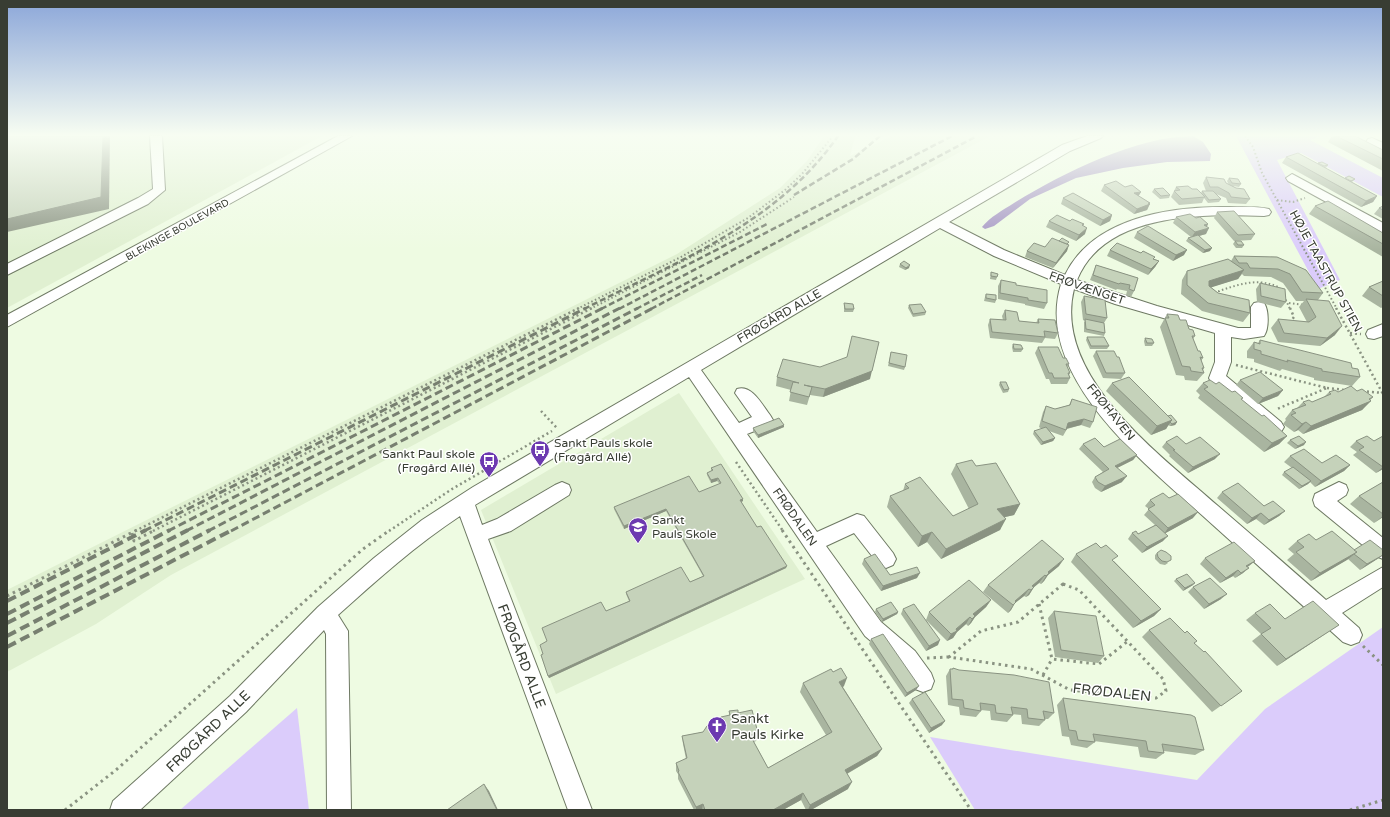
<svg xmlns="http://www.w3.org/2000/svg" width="1390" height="817" viewBox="0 0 1390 817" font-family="'Varela Round',sans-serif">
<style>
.built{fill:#e0f0d1}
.green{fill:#dbccfb}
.water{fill:#a393c3}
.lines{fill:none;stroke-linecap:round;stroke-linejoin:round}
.minor-casing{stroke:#6e7963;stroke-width:2}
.path-far2{stroke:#8a9382;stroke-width:2;stroke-dasharray:1.5 2.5;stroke-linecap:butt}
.path-far1{stroke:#8a9382;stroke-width:2.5;stroke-dasharray:2 3;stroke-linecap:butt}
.path{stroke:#8a9382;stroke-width:3;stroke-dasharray:2.5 4;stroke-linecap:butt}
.minor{fill:#fff;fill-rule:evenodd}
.rail-far2{stroke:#777f70;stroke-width:2.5;stroke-dasharray:6 3;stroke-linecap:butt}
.rail-far1{stroke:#777f70;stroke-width:3;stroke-dasharray:8 4;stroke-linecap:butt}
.rail{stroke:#777f70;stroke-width:4;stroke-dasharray:10 5;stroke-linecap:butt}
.wall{fill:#a9b5a0}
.shaded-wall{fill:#8a9382}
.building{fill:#c5d2ba;stroke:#8a9382}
.labels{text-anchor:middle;stroke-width:3;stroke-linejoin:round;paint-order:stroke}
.far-street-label{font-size:10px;fill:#383d33;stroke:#fff}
.street-label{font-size:12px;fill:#383d33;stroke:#fff}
.poi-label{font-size:12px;fill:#383d33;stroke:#fff;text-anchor:start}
.near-street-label{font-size:14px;fill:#383d33;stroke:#fff}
.near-poi-label{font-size:14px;fill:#383d33;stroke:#fff;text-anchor:start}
</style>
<rect width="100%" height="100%" fill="#eefbe2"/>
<!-- built -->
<g class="built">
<polygon points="7,136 322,136 7,308"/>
<polygon points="824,136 855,136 850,156 892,136 990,136 171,575 96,624 7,672 7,590 677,254 780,188 807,161"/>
<polygon points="679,393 805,579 556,694 481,510"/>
</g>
<!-- green -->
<g class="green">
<polygon points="1236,136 1321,136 1310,140 1383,178 1383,197 1301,153 1277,160 1340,280 1318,289"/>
<polygon points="1383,627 1383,810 975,810 930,737 1197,780 1265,709"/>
<polygon points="297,708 309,810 180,810"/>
</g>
<!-- water -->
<path class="water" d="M1193,136L1203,142L1211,154L1210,161L1167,162L1123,168L1076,178L1030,199L994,226L985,229L982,227C990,217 1003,210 1014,203C1061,174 1137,136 1193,136Z"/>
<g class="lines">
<defs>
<g id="minor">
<polygon points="150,136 162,136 165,190 148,204 7,275 7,264 138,198 153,189"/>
<polygon points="338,136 352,136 7,327 7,315"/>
<path d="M1087,136H1103L1101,138L1070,151L949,222L1004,250L1065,275C1093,217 1171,206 1229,207C1242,207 1256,206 1269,209L1271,212L1269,215L1264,216C1204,214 1104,212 1077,280L1157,306L1238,328H1251V307L1254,303L1259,302L1264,303C1269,310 1269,329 1264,336L1244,339L1231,337V362L1226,376L1281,422L1284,427L1281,432L1275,434L1269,432L1211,382L1209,378L1215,362V333L1115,304L1074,289C1052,377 1162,456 1218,506C1254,537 1290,568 1326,600L1383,567V587L1342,613L1359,628L1362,635L1359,642L1351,645L1343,642C1300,603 1256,564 1213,525C1153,470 1032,379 1061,284L994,256L940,228L701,370L739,423L752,417L735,393L737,389C752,384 762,405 770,415L773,420L770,425L747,434L817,532L857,514L864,516L893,553L896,559L893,565L886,568L879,565L854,533L826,546L881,622L915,651L931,673L934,681L931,689L923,692L915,689L899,665L865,636L689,377L475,505L482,525L497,519L555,485L562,482L569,485L571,490L569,495L511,531L488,539L592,810H568L460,516C416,545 377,580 338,615L348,631L351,810H327L326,634L324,630L246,712L140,810H110L113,801L230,696L318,607L374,558L422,520L473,487L1007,177L1062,145Z"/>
<polygon points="1372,138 1383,143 1383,152 1366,142 1368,139"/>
<polygon points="1292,174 1383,223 1383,233 1288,181 1286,178"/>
<polygon points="1383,324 1383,336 1374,339 1368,338 1366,334 1368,330"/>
<polygon points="1339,482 1346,485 1348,490 1346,495 1337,501 1383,538 1383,559 1376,556 1315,506 1313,500 1315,494"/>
</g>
</defs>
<!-- minor casing -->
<use href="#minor" class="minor-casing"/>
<!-- path-far2 -->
<g class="path-far2">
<polyline points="1245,136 1253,147 1262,173 1337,309"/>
<polyline points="1277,200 1293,202 1305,198"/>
<path d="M1219,296V291C1240,284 1259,277 1280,288"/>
<polyline points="1284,296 1290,309"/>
<polyline points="1289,303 1305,305"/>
<polyline points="577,309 681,257 748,218 785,190 802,174 833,136"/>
<polyline points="590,309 740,232 794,197"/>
</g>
<!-- path-far1 -->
<g class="path-far1">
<polyline points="1290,308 1294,317 1291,321"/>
<polyline points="1336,308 1383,394"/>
<polyline points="1350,333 1361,334"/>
<polyline points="1236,365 1327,388 1277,409"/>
<polyline points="1327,388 1345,390"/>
<polyline points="1362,391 1383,393"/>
<polyline points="541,411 557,428"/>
<polyline points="736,462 783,531"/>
<polyline points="135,531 579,308"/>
<polyline points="153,531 592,308"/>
<polyline points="389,531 452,489 552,431"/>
</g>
<!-- path -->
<g class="path">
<polyline points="782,530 971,810"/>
<polyline points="132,533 134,541 155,530"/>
<polygon points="1063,584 1079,590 1163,679 1166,691 1156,698 1070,690 1031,669 949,657 981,631 1018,622"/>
<polyline points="7,596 137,530"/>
<polyline points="1039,604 1052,659 1099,664 1128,641"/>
<polyline points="1363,646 1383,665"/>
<polyline points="927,658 949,657"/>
<polyline points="1043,675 1052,659"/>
<polyline points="65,810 116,770 363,549 390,530"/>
<polyline points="1350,810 1383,800"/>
</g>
<!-- minor -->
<use href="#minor" class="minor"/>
<!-- rail-far2 -->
<g class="rail-far2">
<polyline points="794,195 853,159 880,136"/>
<path d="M584,309C676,262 777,224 838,136"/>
<polyline points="601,309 767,224"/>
<polyline points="619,309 952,136"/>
<polyline points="636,309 702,275"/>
<polyline points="651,309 977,136"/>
</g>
<!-- rail-far1 -->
<g class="rail-far1">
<polyline points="144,531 586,308"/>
<polyline points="168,531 603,308"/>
<polyline points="186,531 620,308"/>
<polyline points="208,531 638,308"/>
<polyline points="231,531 653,308"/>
</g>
<!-- rail -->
<g class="rail">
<polyline points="7,601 146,530"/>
<polyline points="7,614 170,530"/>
<polyline points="7,623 188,530"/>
<polyline points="7,636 210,530"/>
<polyline points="7,647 232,530"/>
</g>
</g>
<!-- wall -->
<g class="wall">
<polygon points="1332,136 1355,136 1383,150 1383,171 1328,142"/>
<polygon points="1286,157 1318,164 1318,163 1328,165 1326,168 1325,168 1344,178 1345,178 1355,179 1352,182 1377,196 1373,202 1361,207 1282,163"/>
<polygon points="1206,177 1229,185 1227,181 1229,178 1241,184 1239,187 1233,186 1250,199 1246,204 1228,203 1226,198 1216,194 1221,199 1219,202 1208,203 1204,198 1202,203 1179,205 1171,197 1176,187 1192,189 1201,193 1202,191 1206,191 1203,183"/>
<polygon points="1104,185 1141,192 1138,196 1150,204 1147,210 1134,214 1101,191"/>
<polygon points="1154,189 1170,195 1169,198 1160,199 1152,192"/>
<polygon points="1063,198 1112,215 1110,221 1100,226 1061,204"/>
<polygon points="1315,206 1383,233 1383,257 1309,214"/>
<polygon points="1383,206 1383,219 1374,214 1379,208"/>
<polygon points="1217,212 1255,234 1251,240 1234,241 1214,218"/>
<polygon points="1176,217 1196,218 1208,224 1207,227 1206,234 1199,236 1210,251 1203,253 1186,241 1188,238 1191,237 1173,223"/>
<polygon points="1049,221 1070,221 1084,224 1083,226 1085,234 1076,241 1046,227"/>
<polygon points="1137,232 1184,255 1173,261 1134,238"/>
<polygon points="1235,241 1244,245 1242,248 1236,248 1233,244"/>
<polygon points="1068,244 1067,251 1053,268 1025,257 1027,251 1045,247"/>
<polygon points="1110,250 1141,253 1159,261 1155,267 1148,275 1107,256"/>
<polygon points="1234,256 1277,257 1323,293 1318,300 1335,335 1320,346 1278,342 1271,328 1278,319 1307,322 1299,307 1304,301 1296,301 1283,283 1271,277 1244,276 1242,274 1238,279 1211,287 1218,293 1250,313 1243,322 1202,311 1181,294 1182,280 1187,271 1231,261"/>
<polygon points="900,264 909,268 905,270 899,267"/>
<polygon points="1096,265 1138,278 1134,291 1131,297 1126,295 1127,291 1117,289 1116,290 1090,280"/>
<polygon points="991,272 997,277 996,280 990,279"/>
<polygon points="1001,280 1016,285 1047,303 1044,309 1025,305 1025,304 998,299 998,286"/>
<polygon points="1383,281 1383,307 1381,308 1362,296 1369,287"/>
<polygon points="1260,283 1286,302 1281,308 1257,302 1256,289"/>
<polygon points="986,294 996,300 995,303 984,301 985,297"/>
<polygon points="1084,296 1107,318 1104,323 1105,333 1104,336 1084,332 1084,322 1085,321 1083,320 1081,302"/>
<polygon points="844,303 854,309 853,312 844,312"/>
<polygon points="909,305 926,312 925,315 913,317 908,308"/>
<polygon points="1005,310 1019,321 1036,323 1038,319 1058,333 1055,339 1045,338 1042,343 990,338 988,325 990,319 1003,320 1002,316"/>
<polygon points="1167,314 1180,320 1195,336 1193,339 1198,351 1203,358 1201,361 1204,368 1203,370 1204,373 1197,381 1185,380 1184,376 1176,375 1160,327"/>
<polygon points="1087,337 1109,346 1107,349 1090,349 1086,340"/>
<polygon points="1145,338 1154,343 1152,346 1145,346 1144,341"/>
<polygon points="1260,340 1352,368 1360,377 1352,386 1314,380 1314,378 1282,369 1280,371 1254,362 1254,359 1247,358 1247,351 1254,342 1258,343"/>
<polygon points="1013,344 1023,349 1021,352 1013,352 1012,347"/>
<polygon points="1038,347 1063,358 1069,364 1067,367 1070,373 1069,375 1070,378 1067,384 1051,384 1049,379 1046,379 1035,353"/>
<polygon points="1096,351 1125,373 1121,379 1103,378 1093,356"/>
<polygon points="891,352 905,367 904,370 888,366"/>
<polygon points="777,377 870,379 823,397 810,395 807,405 789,401 791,390 776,386"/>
<polygon points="1240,380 1283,390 1278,396 1258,404 1236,385"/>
<polygon points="1000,382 1009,389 1008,392 1003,393 999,385"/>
<polygon points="1112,383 1168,416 1177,422 1175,425 1170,426 1168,425 1166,429 1151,435 1106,391"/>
<polygon points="1203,383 1216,384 1241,400 1287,436 1279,444 1264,452 1198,398 1200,395 1196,391"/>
<polygon points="1329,392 1338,392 1370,400 1362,410 1303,434 1298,430 1294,432 1283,424 1286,420 1285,419 1292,410 1297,408 1303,402 1312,402 1324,397"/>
<polygon points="1072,399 1093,422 1090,428 1081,425 1067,429 1063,436 1049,431 1055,438 1053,441 1041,445 1033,434 1034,431 1042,429 1039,427 1043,412 1046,406 1055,409 1069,405"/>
<polygon points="784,425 784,427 758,438 753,431 753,428"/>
<polygon points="1383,436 1383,469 1376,473 1353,455 1357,452 1350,447 1356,441 1374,441"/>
<polygon points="1290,440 1304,445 1295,449 1287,443"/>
<polygon points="1166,442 1186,444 1215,459 1188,473 1169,456 1170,455 1162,447"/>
<polygon points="1083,444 1104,447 1137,455 1133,460 1117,468 1122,482 1101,492 1095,488 1092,482 1095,477 1103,472 1079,449"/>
<polygon points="1290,456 1322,463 1350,465 1344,471 1315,487 1310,482 1308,484 1299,489 1282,475 1284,472 1292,468 1284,462"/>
<polygon points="956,464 976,466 1020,504 1014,515 1005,517 1000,530 941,559 927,542 918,547 887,507 890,496 903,491 905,484 953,516 969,509 951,474"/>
<polygon points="711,468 743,499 743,501 741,502 757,527 786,568 549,678 541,655 543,654 547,641 606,611 629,601 626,594 626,592 690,582 703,576 666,511 624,529 614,509 614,507 699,492 720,484 717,481 711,483 707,475 707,473 711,471"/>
<polygon points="1383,482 1383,517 1374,523 1350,504 1359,496"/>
<polygon points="1222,492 1264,506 1285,511 1279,516 1264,525 1256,519 1247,524 1217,498"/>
<polygon points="1150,500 1193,518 1165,533 1163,541 1142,553 1128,539 1132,533 1138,534 1155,525 1144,515 1149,509 1145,506"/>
<polygon points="1316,540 1354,550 1383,550 1383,555 1360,570 1348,559 1311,581 1287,560 1294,554 1288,549 1297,541"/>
<polygon points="1157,553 1168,563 1165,565 1160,564 1155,559 1155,555"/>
<polygon points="1076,554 1114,561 1161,609 1154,616 1133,628 1071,562"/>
<polygon points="1205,558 1255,561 1247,567 1243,573 1235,578 1233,576 1220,583 1200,564"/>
<polygon points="864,559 890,575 917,578 881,591 862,564"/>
<polygon points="1059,566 1048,575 1044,581 1041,584 1039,583 1034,587 1029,595 1026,597 1024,596 1015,603 1011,610 1008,613 983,592 988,585"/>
<polygon points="1176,579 1193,585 1183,591 1174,581"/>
<polygon points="1193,587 1221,599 1204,609 1188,592"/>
<polygon points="991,600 986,607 975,617 971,623 968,626 966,624 957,632 953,638 947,641 926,620 938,645 926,651 901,614 903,609 926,620 929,612"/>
<polygon points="876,609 898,612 897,614 882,622 875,612"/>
<polygon points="1054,611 1104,656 1098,663 1055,657 1048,618"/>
<polygon points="1255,613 1285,619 1339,625 1277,666 1252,641 1261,634 1246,620"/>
<polygon points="1149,630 1242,691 1212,712 1142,637"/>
<polygon points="871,639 916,690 905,697 869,644"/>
<polygon points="953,668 1054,713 1048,719 1045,719 1045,720 1039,726 1022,724 1021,715 1012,714 1013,715 1007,722 991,720 990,711 981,710 981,711 976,717 960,715 959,707 948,705 946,676 950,669 952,669"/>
<polygon points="833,672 844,686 843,687 882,749 877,756 847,774 848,789 811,810 806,810 801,800 783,810 694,810 678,779 678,774 676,771 676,763 686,759 683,744 682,736 703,732 716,725 729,715 729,711 738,713 758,733 756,741 754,742 768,768 826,735 800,692 803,683"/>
<polygon points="1063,698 1204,750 1195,755 1164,751 1164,753 1156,759 1140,757 1138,747 1094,741 1095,742 1087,748 1071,745 1069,737 1062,736 1057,705"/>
<polygon points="912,699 942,725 929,733 909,703"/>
</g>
<!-- shaded-wall -->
<g class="shaded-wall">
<polygon points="103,136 110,136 109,209 7,232 7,219"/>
<polygon points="1141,192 1138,197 1134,193"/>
<polygon points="1377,196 1373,202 1361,207 1366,201"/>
<polygon points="1150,203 1147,210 1134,214 1137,209"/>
<polygon points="1112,215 1110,221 1100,226 1103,220"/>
<polygon points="1208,224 1205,229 1209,228 1206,234 1191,238 1195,232 1204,225"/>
<polygon points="1087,228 1085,234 1076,241 1079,235"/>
<polygon points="1069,245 1067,251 1053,268 1056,263"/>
<polygon points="1212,248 1210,251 1203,253 1205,250"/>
<polygon points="1187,250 1184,255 1173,261 1176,255"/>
<polygon points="1159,261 1155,267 1148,275 1151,269"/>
<polygon points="910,265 909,268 905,270 906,268"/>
<polygon points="1244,270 1238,279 1203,290 1209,281"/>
<polygon points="1342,326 1335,335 1320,346 1327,338"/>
<polygon points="879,342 870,379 823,397 825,389"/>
<polygon points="1283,390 1278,396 1258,404 1263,398"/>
<polygon points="1373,397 1368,402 1371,401 1362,410 1303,434 1311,426"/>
<polygon points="1084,419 1081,425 1065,429 1068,423"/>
<polygon points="1172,420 1166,429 1151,435 1157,426"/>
<polygon points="1177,422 1175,425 1170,426 1172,424"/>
<polygon points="1306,422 1298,430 1294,432 1302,424"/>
<polygon points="784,425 784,427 758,438 758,435"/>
<polygon points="1287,436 1279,444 1264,452 1272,443"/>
<polygon points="1055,438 1053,441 1041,445 1043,442"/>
<polygon points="1306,442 1304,445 1295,449 1298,446"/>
<polygon points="1220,454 1215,459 1188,473 1193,467"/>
<polygon points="1137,455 1133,460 1111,471 1115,466"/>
<polygon points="1350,465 1344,471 1315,487 1321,481"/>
<polygon points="1383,467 1383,469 1376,473"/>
<polygon points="1127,476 1122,482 1101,492 1105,486"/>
<polygon points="718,478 717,481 711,483 711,480"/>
<polygon points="1311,481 1308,484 1299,489 1302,486"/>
<polygon points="743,499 743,501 739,503 740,500"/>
<polygon points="1020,504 1014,515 992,520 997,509"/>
<polygon points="666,509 666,511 624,529 624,526"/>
<polygon points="1285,511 1279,516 1264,525 1269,520"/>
<polygon points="1198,512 1193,518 1164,534 1168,528"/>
<polygon points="1261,513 1256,519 1247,524 1252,518"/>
<polygon points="1383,516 1383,517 1374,523"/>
<polygon points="1006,519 1000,530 941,559 946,549"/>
<polygon points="932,532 927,542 918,547 922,536"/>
<polygon points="1168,536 1163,541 1142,553 1147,547"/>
<polygon points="1357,552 1347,560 1311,581 1320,573"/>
<polygon points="1383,555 1379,558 1360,570 1367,564"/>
<polygon points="1064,559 1059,566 1048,575 1044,581 1041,584 1046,576 1048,572"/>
<polygon points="1255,561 1249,566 1240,571 1246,566"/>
<polygon points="787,566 786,568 549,678 548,676"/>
<polygon points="1249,568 1243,573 1235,578 1241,573"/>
<polygon points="1238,570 1233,576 1220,583 1226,578"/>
<polygon points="920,573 917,578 881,591 883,586"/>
<polygon points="1045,575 1039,583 1033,588 1034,587 1029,595 1026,597 1031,590 1032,586"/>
<polygon points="1195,583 1193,585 1183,591 1185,588"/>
<polygon points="1029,589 1024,596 1015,603 1011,610 1008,613 1013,605 1015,601"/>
<polygon points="1227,594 1221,599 1204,609 1209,604"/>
<polygon points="991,600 986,607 975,617 971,623 968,626 972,619 973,614"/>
<polygon points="1161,609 1154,616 1133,628 1141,621"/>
<polygon points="898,612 897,614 882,622 883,619"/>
<polygon points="970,617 966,624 957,632 953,638 947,641 951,634"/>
<polygon points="1339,625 1328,632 1277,666 1286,659"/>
<polygon points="940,640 938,645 926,651 929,646"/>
<polygon points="847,678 844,686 836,691 839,682"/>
<polygon points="919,686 916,690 905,697 907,693"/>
<polygon points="945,721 942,725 929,733 931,728"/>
<polygon points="882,749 877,756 841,777 845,770"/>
<polygon points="852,782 848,789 811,810 808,810 810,805"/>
<polygon points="484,784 489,791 498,810 497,810"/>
<polygon points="803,793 801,800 783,810 773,810"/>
<polygon points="703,804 702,810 696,810 696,807"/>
</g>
<!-- building -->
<g class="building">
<polygon points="7,136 103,136 101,197 7,219"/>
<polygon points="1336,136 1355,136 1383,150 1383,159"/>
<polygon points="1298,153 1377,196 1366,201 1286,157"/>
<polygon points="1322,162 1328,165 1324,166 1318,163"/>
<polygon points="1349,176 1355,179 1351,181 1345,178"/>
<polygon points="1206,177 1224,179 1226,183 1236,188 1244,189 1250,199 1231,197 1229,193 1218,187 1210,187"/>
<polygon points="1229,178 1238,179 1241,184 1232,183"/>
<polygon points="1116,181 1125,187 1132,185 1141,192 1134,193 1150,203 1148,203 1150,204 1137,209 1104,185"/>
<polygon points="1188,186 1192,189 1197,189 1205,197 1182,199 1174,191 1180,190 1176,187"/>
<polygon points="1163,188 1170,195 1161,196 1154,189"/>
<polygon points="1202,191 1213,191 1221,199 1209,200"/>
<polygon points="1073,193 1112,215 1103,220 1063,198"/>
<polygon points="1328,201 1383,233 1383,244 1315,206"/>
<polygon points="1383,206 1383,210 1379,208"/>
<polygon points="1234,211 1255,234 1238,235 1217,212"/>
<polygon points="1190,214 1196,218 1200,217 1208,224 1204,225 1209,228 1195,232 1176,217"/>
<polygon points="1057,215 1070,221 1072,219 1084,224 1082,225 1087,228 1079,235 1049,221"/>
<polygon points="1148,226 1187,250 1176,255 1137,232"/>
<polygon points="1198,235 1212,248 1205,250 1188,238"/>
<polygon points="1052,238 1069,245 1056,263 1027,251 1034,243 1045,247"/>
<polygon points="1062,238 1069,242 1067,244 1059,241"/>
<polygon points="1235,241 1241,241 1244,245 1238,245"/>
<polygon points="1117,243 1141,253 1143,251 1155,257 1153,259 1159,261 1151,269 1110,250"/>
<polygon points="1234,256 1277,257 1306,270 1323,293 1302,292 1290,274 1278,269 1250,268 1247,263 1239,263"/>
<polygon points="1228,259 1244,270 1209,281 1209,286 1218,293 1249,300 1250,313 1208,303 1187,285 1187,271"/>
<polygon points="904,261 910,265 906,268 900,264"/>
<polygon points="1096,265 1138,278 1134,291 1129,289 1130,285 1120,283 1119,284 1093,275"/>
<polygon points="991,272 998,274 997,277 991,276"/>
<polygon points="1001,280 1016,283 1016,285 1047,290 1047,303 1028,300 1028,298 1000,293"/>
<polygon points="1383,281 1383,296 1369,287"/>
<polygon points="1260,283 1285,289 1286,302 1261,296"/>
<polygon points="986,294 996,295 996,300 986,298"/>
<polygon points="1084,296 1105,300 1107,318 1086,314"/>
<polygon points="1306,299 1329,301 1342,326 1327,338 1284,333 1278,319 1309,322 1316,317"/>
<polygon points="844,303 853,304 854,309 845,309"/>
<polygon points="921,304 926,312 913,314 909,305"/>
<polygon points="1005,310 1017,312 1019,321 1039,323 1038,319 1055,320 1058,333 1044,331 1045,337 992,332 990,319 1006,320"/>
<polygon points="1167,314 1178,315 1180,320 1186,320 1189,329 1193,330 1195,336 1192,336 1198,351 1200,351 1203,358 1200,357 1204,368 1202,368 1204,373 1191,371 1190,367 1182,366 1165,318 1169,318"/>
<polygon points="1085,319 1104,323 1105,333 1086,329"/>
<polygon points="852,336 879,342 872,371 825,389 804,385 812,387 809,397 790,392 793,382 799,383 777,377 783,359 820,367 847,357"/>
<polygon points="1087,337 1104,337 1109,346 1091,346"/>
<polygon points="1145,338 1152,339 1154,343 1147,343"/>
<polygon points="1260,340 1351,363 1352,368 1358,369 1360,377 1322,371 1322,369 1287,360 1288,362 1261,354 1261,351 1254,349 1254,342 1260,344"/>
<polygon points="1013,344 1021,345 1023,349 1014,349"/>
<polygon points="1038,347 1058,347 1063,358 1066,358 1069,364 1066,364 1070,373 1068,373 1070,378 1054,378 1052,373 1049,373"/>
<polygon points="1096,351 1114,351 1117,357 1119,357 1125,373 1106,373"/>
<polygon points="891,352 907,355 905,367 889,363"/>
<polygon points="1260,372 1283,390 1263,398 1240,380"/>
<polygon points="1129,377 1172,420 1157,426 1112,383"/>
<polygon points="1210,380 1216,384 1219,382 1232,392 1235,391 1243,398 1241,399 1262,416 1264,415 1287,436 1272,443 1204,389 1208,387 1203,383"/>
<polygon points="1000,382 1006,382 1009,389 1004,390"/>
<polygon points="1351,386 1357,391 1362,389 1373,397 1369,399 1371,401 1311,426 1306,422 1302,424 1291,415 1296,413 1292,410 1306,405 1303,402 1309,400 1312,402 1331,394 1329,392 1335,390 1338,392"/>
<polygon points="1072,399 1097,407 1093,422 1084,419 1068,423 1066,430 1042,421 1046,406 1055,409 1070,405"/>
<polygon points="1171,415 1177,422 1172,424 1170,422 1172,420 1168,416"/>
<polygon points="779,418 784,425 758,435 753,428"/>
<polygon points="1046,427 1055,438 1043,442 1034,431"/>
<polygon points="1177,436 1186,444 1200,437 1220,454 1193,467 1173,450 1175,450 1166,442"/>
<polygon points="1299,436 1306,442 1298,446 1290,440"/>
<polygon points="1367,436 1374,441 1383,436 1383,467 1359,450 1364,447 1356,441"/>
<polygon points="1095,438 1104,447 1120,439 1137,455 1115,466 1127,476 1105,486 1098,482 1095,477 1109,469 1083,444"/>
<polygon points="1304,449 1322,463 1336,455 1350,465 1321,481 1290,456"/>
<polygon points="972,460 976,466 996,463 1020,504 997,509 1006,519 946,549 932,532 922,536 890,496 909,488 905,484 920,477 953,516 978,504 956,464"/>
<polygon points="721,464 743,499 740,500 757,527 761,526 787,566 548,676 541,655 543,654 540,645 547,641 542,628 601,602 606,611 630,601 626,592 681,567 690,582 704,576 666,509 624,526 614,507 689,476 699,492 721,483 718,478 711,480 707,473 713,470 711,468"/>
<polygon points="1293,467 1311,481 1302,486 1284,472"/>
<polygon points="1383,482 1383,514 1359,496"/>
<polygon points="1238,483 1264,506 1273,501 1285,511 1269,520 1261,513 1252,518 1222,492"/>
<polygon points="1163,493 1169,498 1178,494 1198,512 1168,528 1148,509 1155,505 1150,500"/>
<polygon points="1156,525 1168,536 1147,547 1132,533 1136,531 1138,534"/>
<polygon points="1332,531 1357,552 1320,573 1296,552 1304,547 1297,541 1309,534 1316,540"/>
<polygon points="1042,540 1064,559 1048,572 1049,573 1046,576 1045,575 1032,586 1034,587 1031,590 1029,589 1015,601 1016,602 1013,605 988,585"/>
<polygon points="1370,540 1383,550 1383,555 1367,564 1354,554 1357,552 1354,550"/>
<polygon points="1234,542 1255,561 1246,566 1249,568 1241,573 1238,570 1226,578 1205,558"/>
<polygon points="1096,543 1101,548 1106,545 1118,556 1112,560 1161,609 1141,621 1076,554"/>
<polygon points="1161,550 1166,552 1171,556 1171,560 1167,562 1162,561 1158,557 1157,553"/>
<polygon points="875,554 890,575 917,567 920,573 883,586 864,559"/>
<polygon points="1187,574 1195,583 1185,588 1176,579"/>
<polygon points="1210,578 1227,594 1209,604 1193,587"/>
<polygon points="969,580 991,600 973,614 975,616 972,619 970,617 956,629 957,631 951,634 929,612"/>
<polygon points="1313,601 1339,625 1286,659 1261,634 1271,628 1255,613 1270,604 1285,619"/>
<polygon points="891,602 898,612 883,619 876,609"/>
<polygon points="914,604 940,640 929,646 903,609"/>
<polygon points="1054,611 1096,616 1104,656 1061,650"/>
<polygon points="1170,618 1185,633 1187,631 1197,641 1194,643 1204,652 1205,651 1242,691 1221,706 1149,630"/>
<polygon points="883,634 919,686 907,693 871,639"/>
<polygon points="841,668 847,678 839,682 882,749 845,770 852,782 810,805 803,793 773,810 705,810 703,804 696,807 678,772 679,771 676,763 687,758 682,736 703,732 707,726 716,725 721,717 730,715 729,711 738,710 738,713 752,710 758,733 750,735 768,768 832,732 803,683 831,669 833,672"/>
<polygon points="953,668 959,670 1014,675 1049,682 1054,713 1043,711 1045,720 1028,718 1027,709 1011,707 1013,715 996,713 995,705 980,703 981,711 964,708 963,700 952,699 950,669 953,669"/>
<polygon points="925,692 945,721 931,728 912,699"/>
<polygon points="1063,698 1191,715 1195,717 1204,750 1162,744 1164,753 1148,751 1146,741 1093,734 1095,742 1078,740 1076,731 1069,730"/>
<polygon points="484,784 497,810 447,810"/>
</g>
<!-- sky -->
<linearGradient id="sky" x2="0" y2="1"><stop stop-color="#8ca7d9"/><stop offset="0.54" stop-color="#f7fdf2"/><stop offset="1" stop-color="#f7fdf2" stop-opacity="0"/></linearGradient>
<rect width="1390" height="250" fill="url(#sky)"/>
<!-- icons -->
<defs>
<symbol id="bus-pin" viewBox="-11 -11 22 30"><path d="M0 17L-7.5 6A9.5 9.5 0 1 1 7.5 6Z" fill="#6c39b0" stroke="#fff"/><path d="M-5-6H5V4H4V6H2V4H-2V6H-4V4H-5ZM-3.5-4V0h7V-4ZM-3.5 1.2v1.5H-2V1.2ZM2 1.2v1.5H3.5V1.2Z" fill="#fff"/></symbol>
<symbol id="school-pin" viewBox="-11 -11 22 30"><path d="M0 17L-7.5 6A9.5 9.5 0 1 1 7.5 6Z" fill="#6c39b0" stroke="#fff"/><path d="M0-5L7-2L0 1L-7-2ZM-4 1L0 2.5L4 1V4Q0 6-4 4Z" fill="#fff"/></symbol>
<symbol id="church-pin" viewBox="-11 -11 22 30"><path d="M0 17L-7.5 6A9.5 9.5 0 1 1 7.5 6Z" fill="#6c39b0" stroke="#fff"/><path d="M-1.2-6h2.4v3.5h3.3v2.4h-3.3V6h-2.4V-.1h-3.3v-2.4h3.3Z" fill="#fff"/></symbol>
</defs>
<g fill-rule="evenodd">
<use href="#bus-pin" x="529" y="439" width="22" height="30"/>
<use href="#bus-pin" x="478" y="450" width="22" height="30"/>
<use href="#school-pin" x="627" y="516" width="22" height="30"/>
<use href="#church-pin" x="706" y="715" width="22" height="30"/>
</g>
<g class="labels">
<!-- far-street labels -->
<g class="far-street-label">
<text transform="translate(177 229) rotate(-29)" y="4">BLEKINGE BOULEVARD</text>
</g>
<!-- street labels -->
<g class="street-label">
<text transform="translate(1326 271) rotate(61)" y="4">HØJE TAASTRUP STIEN</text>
<text transform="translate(1087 288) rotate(19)" y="4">FRØVÆNGET</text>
<text transform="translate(779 316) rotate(-30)" y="4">FRØGÅRD ALLE</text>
<text transform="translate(1111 412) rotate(51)" y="4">FRØHAVEN</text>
<text transform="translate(795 517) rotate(55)" y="4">FRØDALEN</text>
</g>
<!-- poi labels -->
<g class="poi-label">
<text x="554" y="447">Sankt Pauls skole<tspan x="554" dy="14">(Frøgård Allé)</tspan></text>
<text x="475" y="458" text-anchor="end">Sankt Paul skole<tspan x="475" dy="14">(Frøgård Allé)</tspan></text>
<text x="652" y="524">Sankt<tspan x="652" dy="14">Pauls Skole</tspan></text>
</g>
<!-- near-street labels -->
<g class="near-street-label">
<text transform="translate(522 656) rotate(69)" y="5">FRØGÅRD ALLE</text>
<text transform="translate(1112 692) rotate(6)" y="5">FRØDALEN</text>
<text transform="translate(208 731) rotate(-44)" y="5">FRØGÅRD ALLE</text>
</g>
<!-- near-poi labels -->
<g class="near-poi-label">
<text x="731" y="723">Sankt<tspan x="731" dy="16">Pauls Kirke</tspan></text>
</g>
</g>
<!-- border -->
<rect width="1390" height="817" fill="none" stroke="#383d33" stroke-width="16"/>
</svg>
